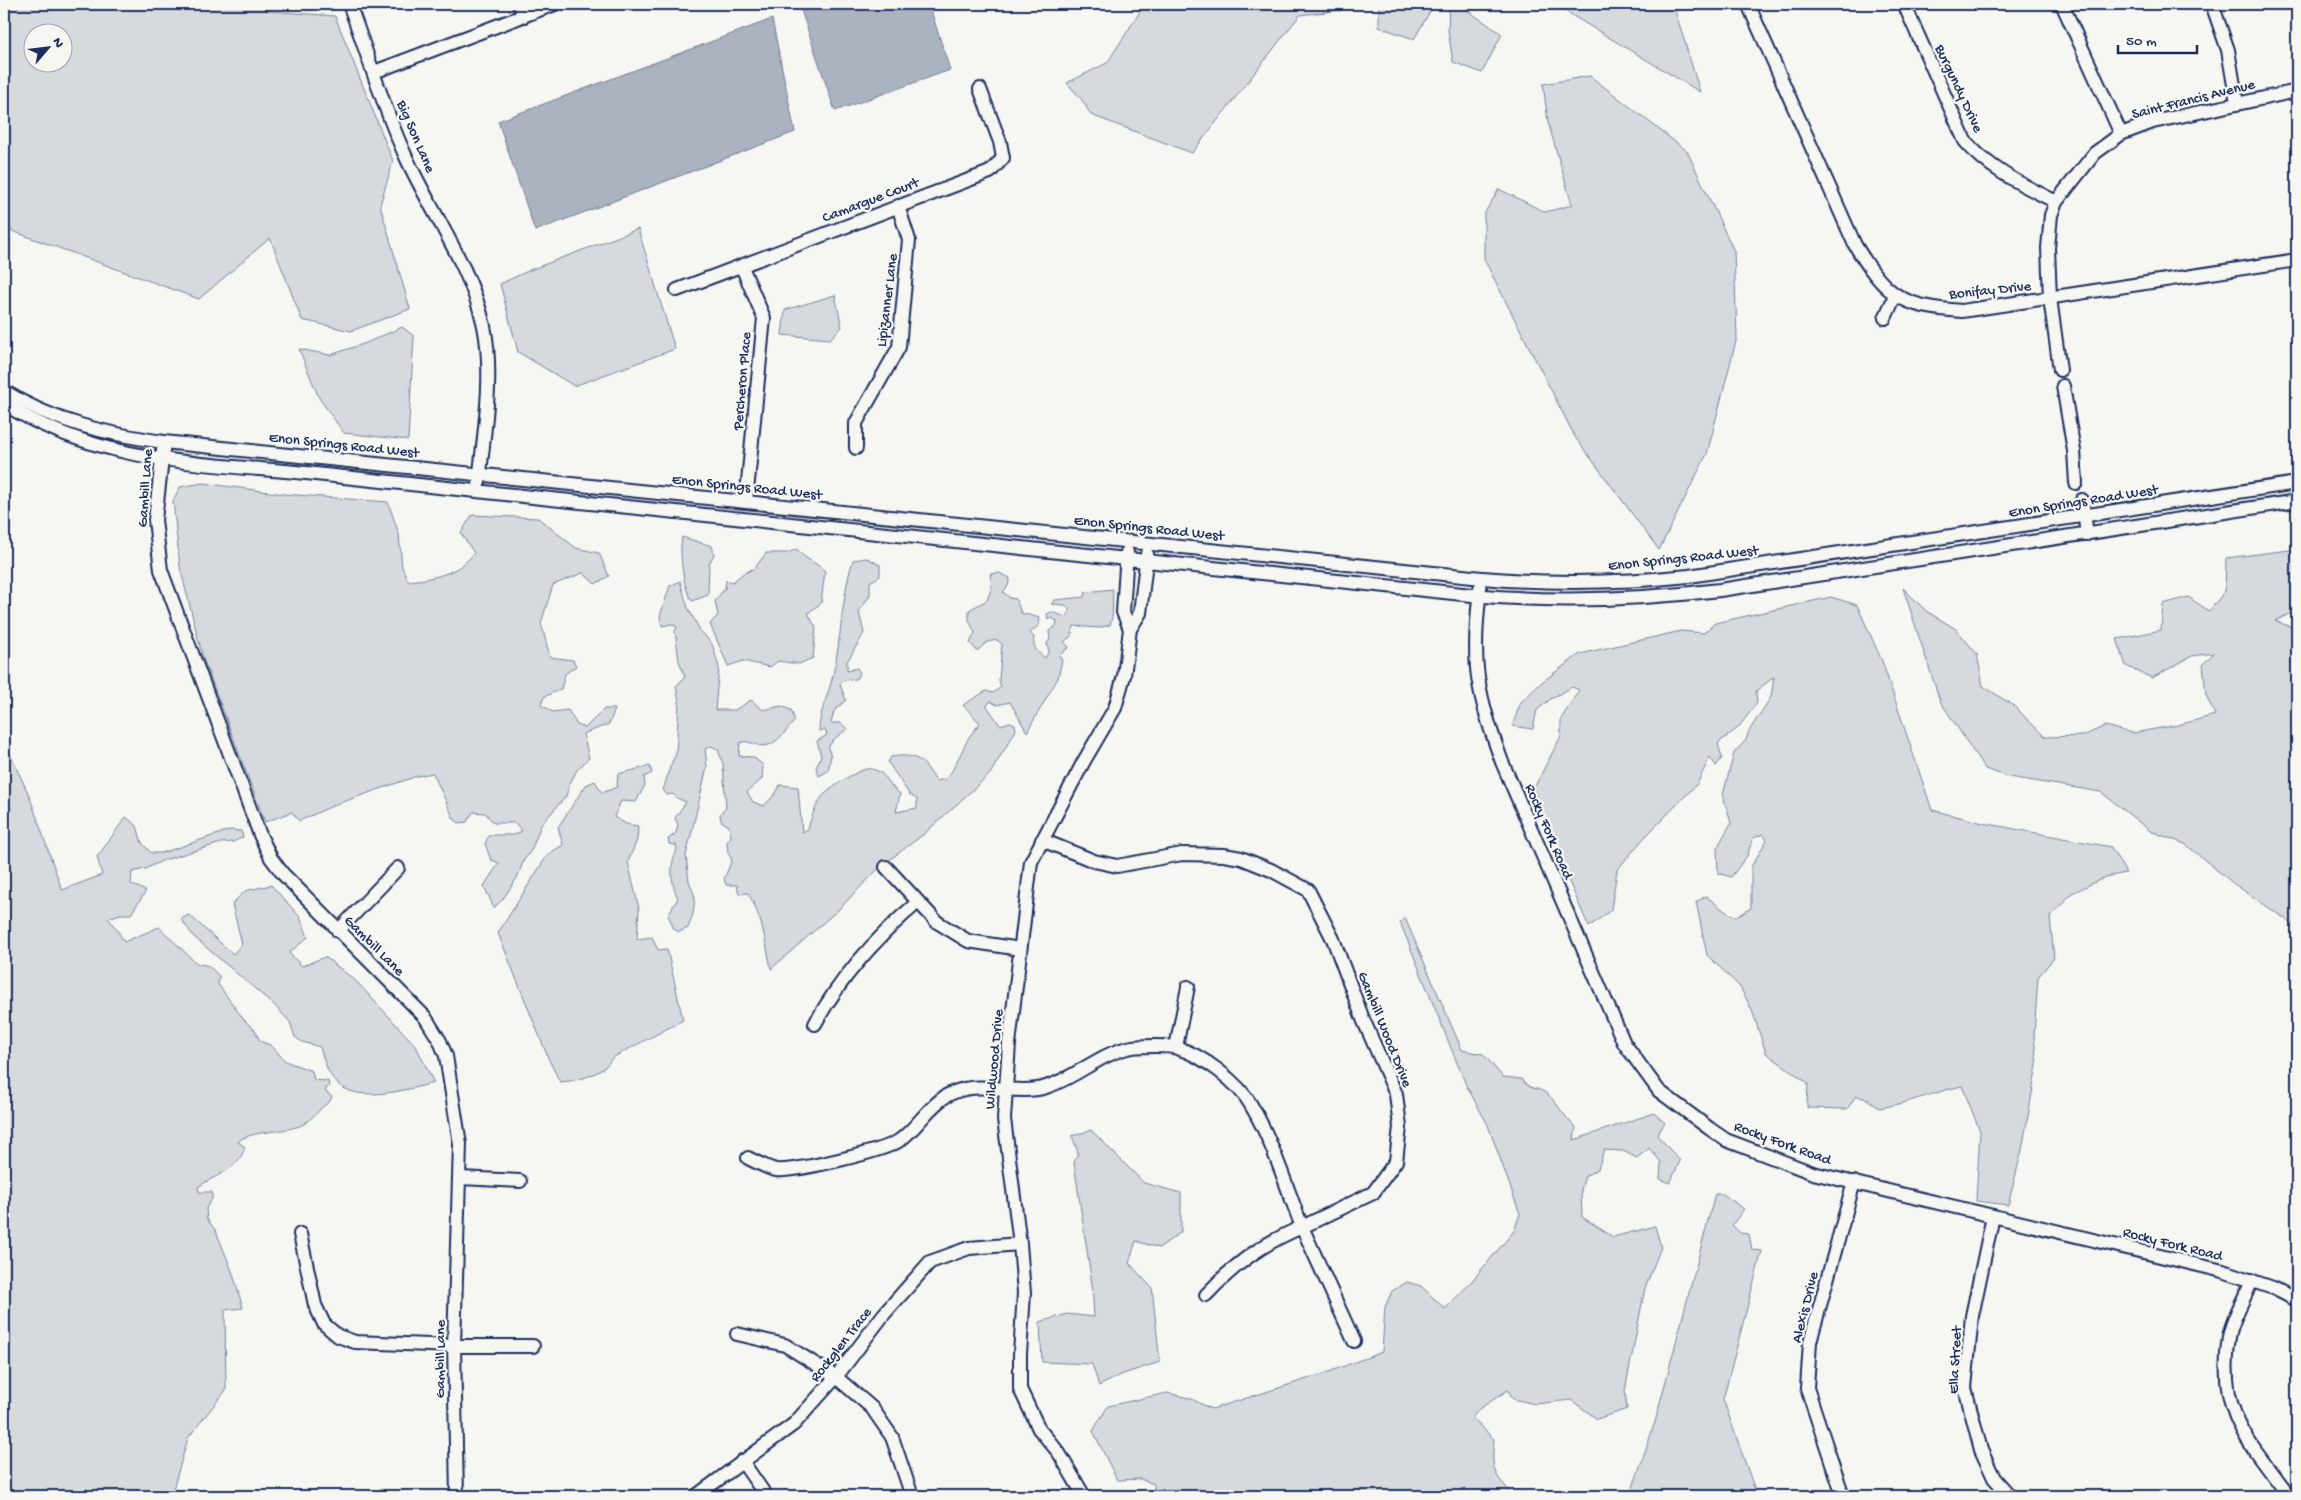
<svg xmlns="http://www.w3.org/2000/svg" width="2301" height="1500" viewBox="0 0 2301 1500" font-family="'Gochi Hand',sans-serif">
<style>
.green{fill:#d6d9dd;stroke:#78849e;fill-rule:evenodd}
.water{fill:#abb2c0;stroke:#717e99}
.lines{fill:none;stroke-linecap:round;stroke-linejoin:round}
.street-casing{stroke:#1b2f5e;stroke-width:16}
.street{stroke:#f6f6f2;stroke-width:12}
.labels{text-anchor:middle;stroke-width:4.5;stroke-linejoin:round;paint-order:stroke}
.street-label{font-size:15px;fill:#1b2f5e;stroke:#f6f6f2}
</style>
<rect width="100%" height="100%" fill="#f6f6f2"/>
<filter id="ink" filterUnits="userSpaceOnUse"><feTurbulence type="fractalNoise" baseFrequency=".02" numOctaves="2"/><feDisplacementMap in="SourceGraphic" scale="10" xChannelSelector="R" yChannelSelector="G"/><feConvolveMatrix kernelMatrix="1 2 1 2 8 2 1 2 1" color-interpolation-filters="sRGB"/></filter>
<g filter="url(#ink)">
<!-- green -->
<g class="green">
<path d="M4,4H265L269,11L335,16L393,161L380,205L410,309L351,331L302,320L270,238L199,299L4,228ZM32,32H62V62H32Z"/>
<polygon points="1145,4 1343,4 1343,10 1300,15 1192,153 1091,115 1082,100 1067,83 1107,63"/>
<polygon points="1379,4 1430,4 1432,8 1414,39 1379,27"/>
<polygon points="1449,4 1458,4 1502,34 1482,73 1453,62 1448,30"/>
<polygon points="1553,4 1673,4 1700,92"/>
<polygon points="1590,76 1687,151 1734,251 1737,337 1707,454 1659,550 1575,437 1484,259 1484,214 1499,189 1545,212 1572,205 1548,122 1543,84"/>
<polygon points="638,229 675,349 574,386 518,352 500,284 530,270"/>
<polygon points="835,295 842,327 830,339 782,335 785,310"/>
<polygon points="402,327 414,336 408,440 344,433 319,398 299,349 330,355 366,343"/>
<path d="M203,483L284,494L388,502L399,534L402,567L408,581C431,579 459,574 474,553L461,533L472,515L538,518L576,548L599,553L609,576L595,584L583,573L553,585L541,623L550,657L573,660L576,666L565,674L561,689L544,697L541,705L553,712L568,710L577,725L585,728L604,709H615L609,724L583,734L589,758L577,770L570,783L566,796L541,825L531,851L524,860L517,878L503,899L494,908L484,886L499,863L491,860L485,844L489,835H514L522,831L515,823H494L485,813L473,812L467,822L459,823L454,819L433,773L417,776L337,804L299,821L292,812L265,822L203,658L180,567L173,501L180,487Z"/>
<path d="M682,537L712,546L714,554L709,564L708,595L692,601C683,589 679,552 682,537Z"/>
<path d="M797,549C803,559 816,562 825,571L821,603L808,613L816,628L813,658L799,664L778,661L770,667L743,661L728,666L710,624L718,615L715,601L725,588L726,580L733,582L742,574L755,568L766,553H787Z"/>
<polygon points="2297,549 2297,610 2275,621 2297,629 2297,927 2234,884 2185,844 2150,831 2101,792 2009,777 1985,769 1940,701 1903,588 1926,611 1956,629 1977,654 1983,686 2014,706 2045,737 2083,736 2105,726 2133,733 2178,725 2215,715 2206,695 2203,664 2214,653 2192,656 2152,678 2126,666 2117,639 2161,630 2163,604 2188,597 2209,611 2225,591 2226,558"/>
<path d="M867,558L880,565V576L870,582V595L859,612L864,633L847,662V671L857,668L860,673L856,679L845,680L840,685L846,700L834,711L831,723H841L847,729L833,740L828,748L831,756L828,771L819,776L816,768L821,756L817,741L827,735L825,730L819,731C819,712 829,694 833,675C842,636 841,598 853,560Z"/>
<path d="M999,573L1010,578L1008,586L1003,592L1010,598L1016,599L1021,613L1040,618L1039,625L1030,633L1034,637C1032,647 1038,653 1045,658L1049,651L1047,643L1050,639L1049,631L1056,626L1057,621L1052,618L1048,620L1047,614L1052,612L1066,617L1069,613V608L1065,605L1051,604L1055,600L1084,597L1086,592L1113,589C1112,601 1114,614 1110,625L1098,628L1074,626L1071,636L1064,642L1069,647L1059,656L1062,660L1058,678L1027,732L1010,702L997,705L990,701L987,706L1000,725L1010,722L1015,724L1016,730L990,774L924,834L881,866L839,909L771,969C766,943 762,916 748,893L739,894L737,885H726L724,879L732,860L728,853L727,842L731,837L729,826L721,821L720,814L726,808L723,764L718,749L711,746L705,749L707,767L686,856L689,881L695,897L693,914L688,928L679,932L674,929L668,915L678,898C671,884 669,865 677,850L676,845L669,844L668,839L676,833L678,825L675,818L686,802L677,798L673,794L667,795L663,790C667,780 670,762 676,755L679,701L676,686L685,677L679,661L675,631L677,627L671,624L662,626L660,616L670,586L680,581L688,608L700,630L712,644L719,667L715,710H735L751,700L763,710L781,706L791,710L795,721C785,731 774,750 758,745C749,743 748,740 740,743L739,756L753,757L763,765L762,779L747,792L753,802L764,806L776,793L780,785L798,787L802,832L808,829C811,818 815,807 822,797C830,788 861,766 872,769C887,772 889,787 900,794L896,812L917,808V799L909,794L888,762L891,757C917,753 923,760 936,781L945,779L952,771L969,737L980,723L963,705L986,691L993,693L1001,687L999,680L1002,644L997,640L987,642L977,651L970,643L975,633L969,620V610L987,600L992,587L990,574Z"/>
<path d="M1831,597L1857,605L1882,661L1932,810L1983,823L2111,847L2126,873L2106,877L2072,893L2050,917L2054,958L2038,977L2034,1036L2037,1065L2022,1150L2008,1205L1976,1201L1980,1131L1962,1086C1934,1092 1907,1104 1879,1108L1867,1099L1856,1096L1847,1109L1807,1108L1808,1083L1766,1053L1752,1010L1740,987L1707,955L1696,902L1706,896L1726,912L1737,917L1751,908V867L1767,840L1763,834L1753,838L1747,856L1731,877L1718,873L1717,848L1731,823L1723,795L1734,753L1746,740L1749,731L1771,697L1774,677L1756,691L1757,703L1738,728L1718,743L1722,758L1716,766L1710,757L1697,784L1644,838L1617,870L1611,910L1589,927L1555,850L1534,788L1561,736V719L1579,690L1572,687L1552,698L1537,710L1533,729L1512,726L1521,702L1542,682L1580,654L1681,631L1704,633L1715,623Z"/>
<path d="M4,741L29,795L62,890L102,875L97,857L126,817L137,826L142,843L151,853H162L230,830L241,831L243,837L233,842L221,843L164,860L145,869L132,872L131,884L146,891L131,914H120L108,918L118,931L124,942L159,927L196,963L209,966L219,976L218,984L244,1020L255,1030L260,1041L272,1046L285,1061L312,1071L314,1080L328,1081L329,1085L325,1091L332,1097L330,1101C321,1107 313,1118 304,1124C288,1133 248,1130 238,1142L245,1147C238,1171 216,1174 198,1187L199,1192H212V1199L206,1208L207,1219L216,1231L232,1271L243,1308L225,1310L226,1390L188,1438L171,1496H4Z"/>
<path d="M650,766L652,773L644,777L645,785L636,802L621,801L614,817L626,824L638,826L637,840L628,862L639,909L637,939L652,937L658,950L667,949L683,1020C660,1033 637,1044 614,1057C610,1059 610,1062 607,1065C596,1076 576,1081 560,1082L549,1060L498,933L548,854L563,845L558,827L586,785L595,781L602,793L617,787L618,774Z"/>
<path d="M271,885L300,917L308,937L289,953L302,966L325,957L356,981L416,1046L434,1083C408,1089 357,1105 336,1082C327,1073 324,1060 320,1047L302,1042L295,1037L290,1022L274,1005L194,937L181,919L189,915L233,954L242,944L232,904L245,891Z"/>
<path d="M1405,918L1462,1050L1483,1054L1503,1077L1521,1079C1533,1093 1538,1086 1547,1094C1558,1103 1564,1118 1576,1127L1574,1140L1654,1113L1665,1123L1657,1135L1680,1161L1670,1183L1660,1179L1661,1162L1649,1148L1637,1158L1623,1151L1604,1150L1598,1169L1585,1176L1581,1190L1582,1217L1613,1237L1655,1226L1661,1247L1645,1288L1625,1391L1627,1409L1597,1419L1571,1400L1535,1404L1513,1399L1508,1390L1479,1409L1472,1418L1494,1439C1491,1471 1493,1473 1514,1496H1154V1484L1140,1479L1117,1480L1093,1431L1108,1406L1167,1393L1189,1398L1212,1409L1323,1374L1382,1352L1385,1307L1392,1291L1407,1282L1421,1286L1445,1309L1471,1282L1514,1231L1520,1214L1488,1125L1466,1085L1400,922Z"/>
<polygon points="1091,1130 1144,1183 1181,1193 1181,1232 1159,1248 1136,1241 1129,1263 1152,1288 1160,1362 1123,1374 1099,1386 1092,1364 1042,1362 1040,1322 1067,1314 1094,1317 1092,1284 1074,1163 1078,1152 1072,1136"/>
<polygon points="1715,1194 1723,1194 1744,1209 1732,1225 1740,1233 1749,1234 1752,1250 1762,1251 1723,1399 1757,1496 1630,1496 1655,1422"/>
</g>
<!-- water -->
<g class="water">
<polygon points="799,4 929,4 950,70 835,111"/>
<polygon points="772,19 795,132 535,231 498,121"/>
</g>
<g class="lines">
<defs>
<g id="street">
<path d="M349,4C368,54 383,108 406,157C431,212 471,267 484,326C494,374 484,433 479,482"/>
<polyline points="519,4 524,16"/>
<path d="M1748,4L1855,245C1886,296 1901,307 1962,311L2297,260"/>
<path d="M1904,4L1965,141C1990,170 2023,185 2056,202"/>
<polyline points="2062,4 2121,134"/>
<polyline points="2212,4 2228,50 2237,103"/>
<polyline points="374,72 555,4"/>
<polyline points="742,267 764,318 746,502"/>
<polyline points="677,290 990,172 1003,158 1000,142 980,89"/>
<polyline points="1885,318 1895,296"/>
<polyline points="2060,370 2050,298 2048,248 2051,215 2056,202 2095,153 2121,134 2153,122 2297,91"/>
<polyline points="2063,386 2074,451 2076,483"/>
<path d="M4,391C53,422 107,434 164,442L1482,578C1551,584 1620,583 1689,576L2297,483"/>
<path d="M4,404C99,463 198,463 306,473C387,482 469,490 551,499C858,531 1165,563 1472,595C1556,603 1636,600 1720,590L2297,501"/>
<polyline points="164,442 155,520 161,570 260,835 271,858 283,874 425,1017 440,1041 446,1056 460,1144 454,1346 457,1496"/>
<polyline points="856,448 856,423 899,347 909,240 898,206"/>
<polyline points="2082,500 2087,534"/>
<polyline points="1127,552 1123,612 1130,629"/>
<path d="M1480,588C1477,617 1474,648 1478,677C1482,706 1492,734 1502,762L1624,1043L1659,1091L1710,1129L1726,1140L1813,1173L2223,1271L2273,1288L2297,1300"/>
<polyline points="886,867 937,922 968,941 1020,949"/>
<polyline points="338,931 398,868"/>
<path d="M815,1024C841,976 877,937 918,902"/>
<polyline points="1176,1047 1188,987"/>
<path d="M748,1158C756,1162 767,1168 776,1170C794,1172 886,1151 900,1140C918,1127 926,1109 946,1096C978,1077 1013,1097 1046,1087C1076,1078 1100,1053 1132,1047C1141,1046 1169,1045 1177,1048C1202,1055 1238,1082 1251,1105C1273,1142 1286,1186 1302,1227L1373,1193L1396,1161L1400,1127L1396,1094L1363,1019L1333,939L1308,890L1271,870L1241,858L1224,855L1182,854L1117,866L1094,861L1042,840"/>
<polyline points="460,1178 520,1181"/>
<polyline points="1993,1216 1972,1316 1965,1388 1981,1450 1994,1478 2010,1496"/>
<polyline points="300,1234 315,1305 324,1324 338,1336 355,1342 454,1346 533,1346"/>
<path d="M2252,1280C2245,1298 2232,1318 2229,1337C2217,1412 2248,1441 2289,1496"/>
<path d="M1206,1295C1236,1263 1262,1244 1302,1227L1354,1341"/>
<polyline points="737,1334 785,1345 836,1377 872,1408 892,1437 912,1496"/>
<polyline points="742,1461 766,1496"/>
<polyline points="696,1496 794,1424 836,1377 884,1314 930,1262 969,1248 1020,1244"/>
<polyline points="1084,1496 1059,1453 1039,1429 1020,1389 1020,1354 1024,1293 1020,1244 1004,1119 1009,1044 1031,862 1084,761 1115,708 1124,676 1130,629 1140,613 1147,554"/>
<polyline points="1843,1496 1807,1388 1810,1342 1854,1182"/>
</g>
</defs>
<!-- street casing -->
<use href="#street" class="street-casing"/>
<!-- street -->
<use href="#street" class="street"/>
</g>
</g>
<g class="labels">
<!-- street labels -->
<g class="street-label">
<text transform="translate(1960 88) rotate(65)" y="5">Burgundy Drive</text>
<text transform="translate(2193 98) rotate(-14)" y="5">Saint Francis Avenue</text>
<text transform="translate(417 136) rotate(67)" y="5">Big Son Lane</text>
<text transform="translate(870 199) rotate(-21)" y="5">Camargue Court</text>
<text transform="translate(1990 289) rotate(-6)" y="5">Bonifay Drive</text>
<text transform="translate(886 300) rotate(-83)" y="5">Lipizanner Lane</text>
<text transform="translate(741 381) rotate(-85)" y="5">Percheron Place</text>
<text transform="translate(344 444) rotate(6)" y="5">Enon Springs Road West</text>
<text transform="translate(747 486) rotate(6)" y="5">Enon Springs Road West</text>
<text transform="translate(144 488) rotate(-86)" y="5">Gambill Lane</text>
<text transform="translate(2083 500) rotate(-9)" y="5">Enon Springs Road West</text>
<text transform="translate(1149 527) rotate(6)" y="5">Enon Springs Road West</text>
<text transform="translate(1683 557) rotate(-6)" y="5">Enon Springs Road West</text>
<text transform="translate(1550 831) rotate(67)" y="5">Rocky Fork Road</text>
<text transform="translate(375 945) rotate(45)" y="5">Gambill Lane</text>
<text transform="translate(1386 1029) rotate(68)" y="5">Gambill Wood Drive</text>
<text transform="translate(993 1059) rotate(-85)" y="5">Wildwood Drive</text>
<text transform="translate(1783 1142) rotate(20)" y="5">Rocky Fork Road</text>
<text transform="translate(2173 1243) rotate(14)" y="5">Rocky Fork Road</text>
<text transform="translate(1804 1307) rotate(-76)" y="5">Alexis Drive</text>
<text transform="translate(840 1344) rotate(-52)" y="5">Rockglen Trace</text>
<text transform="translate(439 1359) rotate(-90)" y="5">Gambill Lane</text>
<text transform="translate(1954 1360) rotate(-87)" y="5">Ella Street</text>
</g>
</g>
<!-- margin -->
<rect width="2301" height="1500" fill="none" stroke="#f6f6f2" stroke-width="20"/>
<rect x="10" y="10" width="2281" height="1480" fill="none" stroke="#1b2f5e" stroke-width="2" filter="url(#ink)"/>
<!-- north arrow -->
<g transform="translate(48 48) rotate(62)"><circle r="24" fill="#f6f6f2" stroke="#9ea6b7"/>
<path d="M0-4L9 19L0 12L-9 19Z" fill="#1b2f5e"/>
<text y="-8" font-size="14" font-weight="bold" text-anchor="middle" fill="#1b2f5e">N</text>
</g>
<!-- scale -->
<path d="M2118 45v8h79v-8" fill="none" stroke="#1b2f5e" stroke-width="2.5"/>
<text x="2126" y="45" font-size="15" fill="#1b2f5e" stroke="#f6f6f2" stroke-width="4" paint-order="stroke">50 m</text>
</svg>
